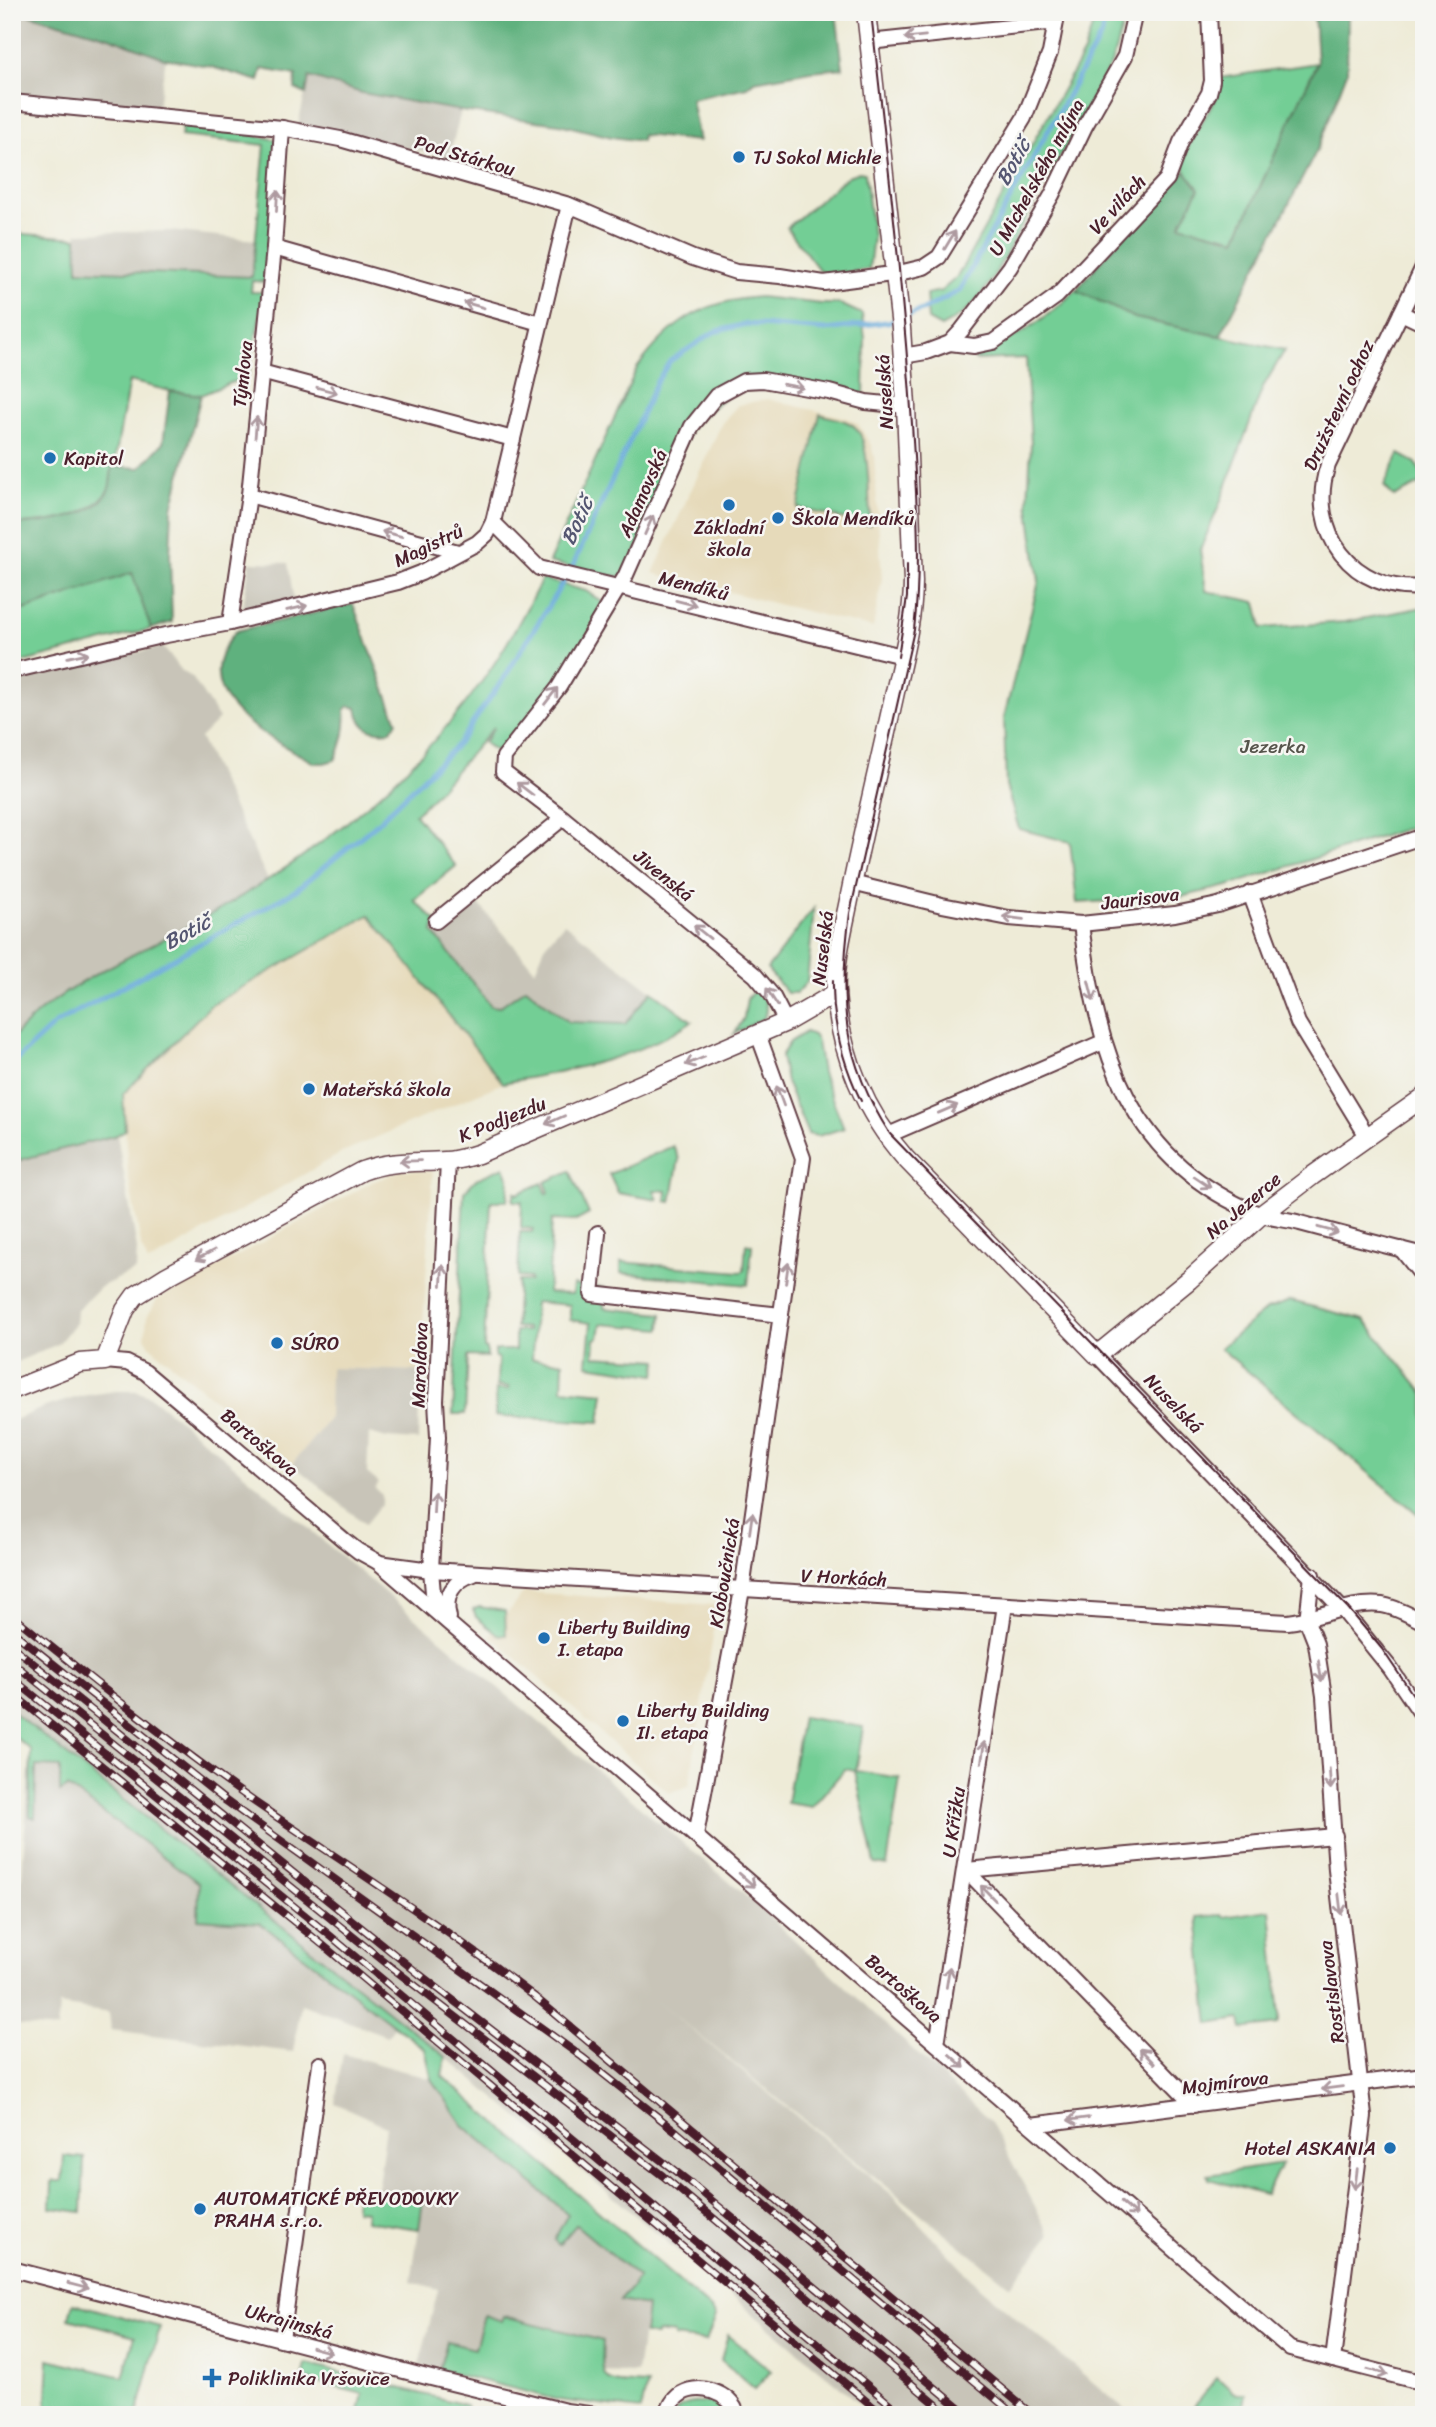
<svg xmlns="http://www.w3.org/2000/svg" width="1436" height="2427" viewBox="0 0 1436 2427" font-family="Sriracha,sans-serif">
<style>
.built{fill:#e6daba}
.industrial{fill:#c8c4b8}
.green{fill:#73ce95;stroke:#5e7660;stroke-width:2}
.forest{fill:#5eb17e;stroke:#546854;stroke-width:2}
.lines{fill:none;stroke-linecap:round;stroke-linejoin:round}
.stream{stroke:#64a8d9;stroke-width:5}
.minor-casing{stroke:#633e45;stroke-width:18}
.tertiary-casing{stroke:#633e45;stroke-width:21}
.minor{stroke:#fff;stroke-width:14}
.tertiary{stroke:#fff;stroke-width:18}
.tram{stroke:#4a1f2b;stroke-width:2}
.rail-casing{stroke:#4a1f2b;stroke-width:8}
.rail{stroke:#f6f6f2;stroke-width:5;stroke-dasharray:16;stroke-linecap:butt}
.oneway{stroke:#ae9aa0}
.poi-dot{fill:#1f6fb2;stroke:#f6f6f2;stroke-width:2.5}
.labels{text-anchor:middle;stroke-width:5;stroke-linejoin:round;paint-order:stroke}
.street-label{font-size:19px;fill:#4a1f2b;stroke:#f6f6f2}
.poi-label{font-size:19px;fill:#4a1f2b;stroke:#f6f6f2;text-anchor:start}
.park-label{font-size:19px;fill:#56544b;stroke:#f6f6f2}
.water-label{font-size:21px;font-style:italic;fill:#545671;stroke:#f6f6f2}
</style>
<rect width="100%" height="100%" fill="#f6f6f2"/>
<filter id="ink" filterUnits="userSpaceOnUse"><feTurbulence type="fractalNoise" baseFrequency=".0143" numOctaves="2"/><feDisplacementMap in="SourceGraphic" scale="14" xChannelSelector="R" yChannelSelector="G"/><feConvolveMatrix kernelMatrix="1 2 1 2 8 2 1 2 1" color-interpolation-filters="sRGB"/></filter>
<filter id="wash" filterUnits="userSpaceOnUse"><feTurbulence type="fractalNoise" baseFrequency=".00686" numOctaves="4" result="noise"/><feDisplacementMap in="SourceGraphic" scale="28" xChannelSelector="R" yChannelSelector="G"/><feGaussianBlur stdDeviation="1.57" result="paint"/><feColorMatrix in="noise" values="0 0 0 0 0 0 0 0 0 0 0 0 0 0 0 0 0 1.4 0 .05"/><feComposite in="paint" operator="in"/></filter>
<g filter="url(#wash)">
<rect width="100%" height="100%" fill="#eeebd7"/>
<!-- built -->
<g class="built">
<polygon points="767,399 847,418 858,424 871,445 874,456 882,579 873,628 653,573 722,423 738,405"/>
<polygon points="369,914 503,1083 347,1150 148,1263 142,1249 128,1175 123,1094 211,1005"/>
<polygon points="402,1170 433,1172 420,1371 331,1368 329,1419 292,1464 151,1347 145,1337 147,1317 157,1300 372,1182"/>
<polygon points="524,1592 718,1605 689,1786 669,1793 490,1635"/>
</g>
<!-- industrial -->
<g class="industrial">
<polygon points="12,12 21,12 109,37 166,58 157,111 121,109 12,93"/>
<polygon points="309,77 363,93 461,111 449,157 298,125"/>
<polygon points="170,231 256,240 253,277 78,270 77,233"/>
<polygon points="250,562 288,563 294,603 242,612"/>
<polygon points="163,647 183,672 192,677 219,719 200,738 269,882 205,918 92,978 43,1009 12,1038 12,678"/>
<polygon points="470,894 535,970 546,944 564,923 652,991 625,1024 569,1022 526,988 499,1007 491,1006 433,931 436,921"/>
<polygon points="117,1135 137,1249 136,1270 100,1287 76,1311 75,1323 58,1344 12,1364 12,1162"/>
<polygon points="330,1368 420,1371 418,1440 387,1438 369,1433 367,1473 379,1483 375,1489 382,1495 382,1503 365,1524 292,1464 329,1419"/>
<polygon points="116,1391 136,1391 151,1397 177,1418 758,1906 991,2122 1050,2235 1010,2286 653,1998 895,2197 979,2287 1132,2415 874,2415 446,2057 12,1711 12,1421 45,1407 82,1396"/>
<polygon points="31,1739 199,1884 198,1918 260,1923 395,2026 387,2036 301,2004 293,2052 111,2030 109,2013 59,2005 57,2029 12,2025"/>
<polygon points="343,2054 432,2079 463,2125 644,2276 647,2305 637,2373 452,2369 419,2366 438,2290 411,2282 423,2200 377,2193 386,2126 335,2103"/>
</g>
<!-- green -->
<g class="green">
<path d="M1097,12H1127L1111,64L994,276C978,301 968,313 941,327L928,320L926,294L941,291L957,277L1084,52Z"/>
<polygon points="1317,63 1236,239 1179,225 1199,189 1185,171 1183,156 1218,94 1219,78"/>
<path d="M183,122L284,141L267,282L252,281L251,292H265L248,376L201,395L170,391L129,381L110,487C91,521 47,522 12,525V233L77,238L78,270L252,277L265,145L181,136Z"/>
<polygon points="859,172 865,173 873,237 869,269 827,276 820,271 787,228 848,176"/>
<path d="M1076,290L1135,318L1285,350L1263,387L1219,506L1200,550L1206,591L1256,602L1262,628L1345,622L1424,607V823L1228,886L1180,897L1077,903L1070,842L1019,829L1006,786L1004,717L1039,581L1028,502L1031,443L1026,358L975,360L972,352C1011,345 1048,317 1076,290Z"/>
<path d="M760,297L822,304H840L862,314L865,339L864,396L743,381L692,426L625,577L595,574L549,562L637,368C671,322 702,301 760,297Z"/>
<path d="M820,414C831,418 847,419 856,428C870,441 869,504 870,525L798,508Z"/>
<polygon points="1399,454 1416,463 1423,478 1420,484 1394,497 1384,486"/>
<polygon points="132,572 151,629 12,665 12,614"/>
<path d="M542,579L586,591L608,606L504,757L484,743L494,727L431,799L415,814L456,866L414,900L436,921L433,932L491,1006L499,1007L526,988L569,1022L625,1024L652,991L692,1021C635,1060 569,1070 503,1083L369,915L211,1005L123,1094L125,1130L117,1135L12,1162V1038C22,1029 32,1017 43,1009C94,969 157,945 213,913C317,854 413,778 483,680C506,648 524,614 542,579Z"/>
<polygon points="814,908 807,982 797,993 787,993 767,969"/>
<path d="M757,987C764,998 769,1005 764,1018L734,1034L744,1018L747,999Z"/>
<polygon points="806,1032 813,1035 817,1041 822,1073 844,1128 818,1136 808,1134 786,1082 781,1056 790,1042"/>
<polygon points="673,1146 679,1159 671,1202 666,1201 667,1191 654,1190 658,1200 618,1193 609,1174"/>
<polygon points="504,1167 509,1179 507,1201 491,1201 484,1348 487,1349 487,1357 468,1356 465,1414 453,1414 464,1192 476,1179"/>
<polygon points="570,1171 589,1214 576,1221 552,1220 548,1293 572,1294 573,1285 605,1288 604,1308 662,1314 661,1329 601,1324 599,1338 595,1339 594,1356 658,1360 656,1375 587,1365 591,1323 570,1320 570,1305 535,1302 532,1359 563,1362 562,1389 604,1393 600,1422 495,1416 496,1389 508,1390 509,1387 497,1386 498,1358 495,1357 495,1350 515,1350 515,1331 528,1331 527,1328 515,1327 518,1281 530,1281 530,1278 518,1277 520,1232 532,1232 533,1229 521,1228 522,1202 513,1201 515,1192 517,1194 542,1183 547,1194 549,1192 545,1182"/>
<polygon points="746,1244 752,1245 748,1285 621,1273 621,1262 740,1272 744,1271"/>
<polygon points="1291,1301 1364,1320 1424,1393 1424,1519 1220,1348 1267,1309"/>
<polygon points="479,1607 505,1611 506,1635 499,1636 476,1617 473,1610"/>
<polygon points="12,1711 446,2057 442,2076 711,2309 716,2316 706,2341 674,2337 674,2334 657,2332 656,2335 644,2334 647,2306 620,2301 639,2278 576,2225 559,2245 554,2240 568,2214 463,2125 432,2079 425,2049 260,1923 198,1919 199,1883 68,1787 60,1792 60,1767 36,1766 35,1818 30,1816 31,1750 12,1735"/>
<polygon points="802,1717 863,1727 856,1771 900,1778 887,1866 875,1864 855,1771 845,1769 812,1807 787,1803"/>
<polygon points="1270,1910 1280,2016 1278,2024 1242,2029 1240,2019 1209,2024 1197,1917 1222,1915 1223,1917"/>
<polygon points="64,2156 84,2158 82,2212 51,2208 52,2183 54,2181 62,2181"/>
<polygon points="1282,2164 1265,2195 1209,2179 1208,2175"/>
<polygon points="356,2191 423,2200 419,2229 365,2221 366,2211 356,2210"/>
<polygon points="73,2303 160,2327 137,2415 46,2415 49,2359 123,2377 135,2336 69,2318"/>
<path d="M484,2315L502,2321L504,2316L603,2341C600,2387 605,2382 647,2385L641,2410L559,2400L439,2370L447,2342L475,2349Z"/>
<polygon points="728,2335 771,2371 755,2389 721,2360"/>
<polygon points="306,2364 466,2405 469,2415 442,2415 427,2411 425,2415 358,2415 363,2394 303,2379"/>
<polygon points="1217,2377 1234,2393 1245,2393 1242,2415 1187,2415"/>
<path d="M711,2402L726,2411L729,2415H674C682,2401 696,2403 711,2402Z"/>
</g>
<!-- forest -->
<g class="forest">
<polygon points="21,12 836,12 843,68 811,71 754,81 747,87 691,99 699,141 642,135 641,141 612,137 559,124 461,111 362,93 309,77 306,94 295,89 296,75 262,69 259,81 208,66 164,58 109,37"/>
<polygon points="1314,12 1348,12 1347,72 1317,150 1220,336 1135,318 1076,290 1163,189 1185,171 1199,189 1180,225 1236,239 1317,63"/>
<path d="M170,391L201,395L172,508L170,555L172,622L151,629L132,573L12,614V525C41,523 98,520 109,488C111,481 111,473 112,466L140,468L163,443Z"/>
<path d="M353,604L397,722L390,731C371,733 360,728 357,708L349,706L345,710C347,729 343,744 335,760L324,763H314C266,735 180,697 236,631Z"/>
</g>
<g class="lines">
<!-- stream -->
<polyline class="stream" points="12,1064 55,1024 295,891 373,827 458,744 506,675 573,566 656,383 670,361 714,332 746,324 826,330 894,321 927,308 959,291 1102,34 1105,12"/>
</g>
</g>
<g filter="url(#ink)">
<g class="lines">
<defs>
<g id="minor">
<polyline points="12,102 282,128 340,139 569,205 693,258 736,272 780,276 824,283 899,273 924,267 939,257 1024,118 1050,53 1056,22 869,42"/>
<polyline points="274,248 540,323"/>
<path d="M1424,265L1328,465C1306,531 1353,594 1424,587"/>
<polyline points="1401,313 1424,324"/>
<polyline points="950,343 974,346 993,342 1057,296 1167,179 1181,142 1209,93 1212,81 1209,12"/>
<polyline points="903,356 926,352 950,343 962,330 1010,267 1052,195 1085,126 1125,56 1135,12"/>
<polyline points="261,372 513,439"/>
<polyline points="249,495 458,552"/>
<polyline points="493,522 539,568 902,656"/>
<polyline points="230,623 249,495 274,248 282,128"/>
<polyline points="12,671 161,636 230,623 398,582 421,573 477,543 487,534 493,522 569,205"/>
<polyline points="852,883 942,905 1009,918 1081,924 1175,914 1218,905 1424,836"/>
<polyline points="1250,893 1298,1023 1367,1136"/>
<polyline points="436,921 563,818"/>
<path d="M1081,924C1097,1050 1128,1162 1259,1214C1272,1219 1287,1219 1300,1223C1341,1234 1382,1245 1424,1255"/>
<polyline points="786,1022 772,995 755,975 563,818 503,772 504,757 559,687 625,577 692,426 716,396 744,381 763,380 829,392 866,402 906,406"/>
<polyline points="886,1136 1103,1042"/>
<polyline points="598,1233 592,1294 781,1315"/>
<polyline points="1401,1249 1424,1278"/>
<polyline points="1097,1355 1343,1610 1390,1668 1424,1718"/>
<polyline points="105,1361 127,1363 145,1372 344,1540 358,1551 378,1562 1290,2349 1424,2383"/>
<path d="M379,1563L431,1570L1288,1622C1319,1619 1350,1601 1382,1605C1396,1607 1411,1616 1424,1622"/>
<polyline points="1312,1575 1307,1621 1316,1644 1324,1696 1336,1870 1364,2116 1333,2360"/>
<polyline points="444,1615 433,1593 431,1570 438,1437 436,1401 448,1162"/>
<path d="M449,1617C443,1596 454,1580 474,1574"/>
<polyline points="696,1835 742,1590 803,1158 758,1034"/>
<polyline points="966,1870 1335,1836"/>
<polyline points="966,1870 1194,2105"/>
<polyline points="937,2044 1005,1605"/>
<polyline points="1031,2125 1424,2075"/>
<polyline points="12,2269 427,2377 566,2411 596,2415"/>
<polyline points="282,2339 320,2064"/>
<path d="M667,2415C669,2408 672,2401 678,2396C696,2381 732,2392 737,2415"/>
</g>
<g id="tertiary">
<path d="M866,12L901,328L906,406L913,582C913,618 903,656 895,692C880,761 863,830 849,900C843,930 834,963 836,994C840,1054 866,1114 905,1158L1097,1355L1189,1280L1261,1215L1312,1176L1424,1097"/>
<path d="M12,1390L80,1363L105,1361L125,1310L135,1296L167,1276L362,1171C392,1160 414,1163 445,1161C456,1161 467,1157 478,1154L786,1022L836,993"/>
</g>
</defs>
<!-- minor casing -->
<use href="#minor" class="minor-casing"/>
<!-- tertiary casing -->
<use href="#tertiary" class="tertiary-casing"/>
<!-- minor -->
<use href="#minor" class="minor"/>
<!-- tertiary -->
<use href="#tertiary" class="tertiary"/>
<!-- tram -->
<g class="tram">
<path d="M871,12C886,149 903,286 912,424C916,492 922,561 914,630L850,913C838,998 842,1060 890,1134L1348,1608L1382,1649L1424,1711"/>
<polyline points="898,657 907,597 907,564"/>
<path d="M833,980C832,1023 842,1062 861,1101"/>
</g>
<defs>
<g id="rail">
<path d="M12,1615C92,1680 172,1744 256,1803C350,1867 445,1927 535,1997L1033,2415"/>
<polyline points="12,1631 226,1801 582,2057 677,2132 1015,2415"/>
<polyline points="12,1646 419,1974 692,2184 968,2415"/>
<polyline points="12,1662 391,1967 663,2176 949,2415"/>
<polyline points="12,1678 327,1933 903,2415"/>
<polyline points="12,1693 324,1946 883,2415"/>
</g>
</defs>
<!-- rail casing -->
<use href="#rail" class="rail-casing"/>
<!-- rail -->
<use href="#rail" class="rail"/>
</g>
<!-- one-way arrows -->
<defs><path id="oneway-shaft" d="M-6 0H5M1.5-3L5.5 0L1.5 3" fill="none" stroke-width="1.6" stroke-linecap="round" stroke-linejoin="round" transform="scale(1.75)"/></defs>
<g class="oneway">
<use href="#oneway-shaft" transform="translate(915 37) rotate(174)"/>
<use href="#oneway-shaft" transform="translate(277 201) rotate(-87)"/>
<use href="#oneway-shaft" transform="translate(950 240) rotate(-59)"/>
<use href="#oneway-shaft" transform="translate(474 305) rotate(-164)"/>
<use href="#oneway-shaft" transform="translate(793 386) rotate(10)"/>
<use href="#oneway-shaft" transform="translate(327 390) rotate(15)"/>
<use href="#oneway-shaft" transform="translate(256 427) rotate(-85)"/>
<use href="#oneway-shaft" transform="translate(649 525) rotate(-66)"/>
<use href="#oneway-shaft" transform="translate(392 534) rotate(-165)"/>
<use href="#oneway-shaft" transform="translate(686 603) rotate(14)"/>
<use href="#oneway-shaft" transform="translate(297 608) rotate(-13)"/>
<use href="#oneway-shaft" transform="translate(78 655) rotate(-13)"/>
<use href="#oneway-shaft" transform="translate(551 696) rotate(-52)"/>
<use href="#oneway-shaft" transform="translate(525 789) rotate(-143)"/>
<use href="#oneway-shaft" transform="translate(1013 918) rotate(-173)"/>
<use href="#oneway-shaft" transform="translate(702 932) rotate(-141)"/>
<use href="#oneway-shaft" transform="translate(1091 991) rotate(76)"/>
<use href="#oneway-shaft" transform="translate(772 997) rotate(-123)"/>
<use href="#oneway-shaft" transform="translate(695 1061) rotate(158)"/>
<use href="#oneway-shaft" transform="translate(780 1096) rotate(-110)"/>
<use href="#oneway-shaft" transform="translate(948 1109) rotate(-23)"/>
<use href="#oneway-shaft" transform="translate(555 1120) rotate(156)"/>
<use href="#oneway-shaft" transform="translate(410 1161) rotate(178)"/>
<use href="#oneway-shaft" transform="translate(1202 1182) rotate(34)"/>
<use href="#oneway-shaft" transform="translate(1328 1230) rotate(15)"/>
<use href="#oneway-shaft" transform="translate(205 1255) rotate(152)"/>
<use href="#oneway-shaft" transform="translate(787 1273) rotate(-82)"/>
<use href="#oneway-shaft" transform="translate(442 1275) rotate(-87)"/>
<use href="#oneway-shaft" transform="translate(434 1502) rotate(-87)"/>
<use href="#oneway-shaft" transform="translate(751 1523) rotate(-82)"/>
<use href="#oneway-shaft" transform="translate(1320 1671) rotate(81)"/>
<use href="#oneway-shaft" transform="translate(983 1752) rotate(-82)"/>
<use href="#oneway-shaft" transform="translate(1330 1779) rotate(86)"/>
<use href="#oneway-shaft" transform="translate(747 1880) rotate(41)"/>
<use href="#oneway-shaft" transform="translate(988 1893) rotate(-134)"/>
<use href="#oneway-shaft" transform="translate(1340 1904) rotate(83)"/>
<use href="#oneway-shaft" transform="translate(948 1977) rotate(-81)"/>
<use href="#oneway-shaft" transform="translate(1147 2056) rotate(-134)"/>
<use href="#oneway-shaft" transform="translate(957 2061) rotate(41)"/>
<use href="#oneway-shaft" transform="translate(1332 2088) rotate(173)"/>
<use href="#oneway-shaft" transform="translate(1078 2119) rotate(173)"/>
<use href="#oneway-shaft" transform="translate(1356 2179) rotate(97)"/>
<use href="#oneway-shaft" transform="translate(1129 2209) rotate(41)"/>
<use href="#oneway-shaft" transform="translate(78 2286) rotate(15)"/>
<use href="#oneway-shaft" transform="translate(322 2350) rotate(15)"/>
<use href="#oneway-shaft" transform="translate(1378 2372) rotate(15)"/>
</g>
</g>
<!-- markers -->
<g class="poi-dot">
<circle cx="739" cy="157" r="7"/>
<circle cx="50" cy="458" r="7"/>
<circle cx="729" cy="505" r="7"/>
<circle cx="778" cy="518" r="7"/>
<circle cx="309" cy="1089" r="7"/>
<circle cx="277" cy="1343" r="7"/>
<circle cx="544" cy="1638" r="7"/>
<circle cx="623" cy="1721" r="7"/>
<circle cx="1390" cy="2148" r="7"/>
<circle cx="200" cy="2209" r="7"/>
<path d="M208.5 2367.5h7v7h7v7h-7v7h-7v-7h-7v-7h7z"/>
</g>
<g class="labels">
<!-- street labels -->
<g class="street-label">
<text transform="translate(465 155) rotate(16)" y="7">Pod Stárkou</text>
<text transform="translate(1036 177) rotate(-61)" y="7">U Michelského mlýna</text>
<text transform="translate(1117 204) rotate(-47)" y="7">Ve vilách</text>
<text transform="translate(242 374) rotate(-84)" y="7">Týmlova</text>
<text transform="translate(884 392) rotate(-93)" y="7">Nuselská</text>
<text transform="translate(1338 405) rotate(-65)" y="7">Družstevní ochoz</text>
<text transform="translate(642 493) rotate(-66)" y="7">Adamovská</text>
<text transform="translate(428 545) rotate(-26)" y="7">Magistrů</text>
<text transform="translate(694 585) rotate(14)" y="7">Mendíků</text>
<text transform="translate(664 875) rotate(39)" y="7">Jivenská</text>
<text transform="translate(1140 898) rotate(-7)" y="7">Jaurisova</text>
<text transform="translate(822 948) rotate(-83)" y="7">Nuselská</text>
<text transform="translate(502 1119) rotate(-22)" y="7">K Podjezdu</text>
<text transform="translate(1243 1205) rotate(-40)" y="7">Na Jezerce</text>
<text transform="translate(419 1365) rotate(-88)" y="7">Maroldova</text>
<text transform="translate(1174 1403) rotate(46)" y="7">Nuselská</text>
<text transform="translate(260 1442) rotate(40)" y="7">Bartoškova</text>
<text transform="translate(724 1573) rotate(-81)" y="7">Kloboučnická</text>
<text transform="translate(844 1577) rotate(3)" y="7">V Horkách</text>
<text transform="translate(953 1822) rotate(-82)" y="7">U Křížku</text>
<text transform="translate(904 1988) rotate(41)" y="7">Bartoškova</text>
<text transform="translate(1331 1992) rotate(-97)" y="7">Rostislavova</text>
<text transform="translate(1225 2082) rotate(-7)" y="7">Mojmírova</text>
<text transform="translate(289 2321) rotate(15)" y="7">Ukrajinská</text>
</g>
<!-- poi labels -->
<g class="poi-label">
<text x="753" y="164">TJ Sokol Michle</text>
<text x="64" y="465">Kapitol</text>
<text x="792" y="525">Škola Mendíků</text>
<text x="729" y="534" text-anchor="middle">Základní<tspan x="729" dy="22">škola</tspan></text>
<text x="323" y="1096">Mateřská škola</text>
<text x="291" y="1350">SÚRO</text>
<text x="558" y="1634">Liberty Building<tspan x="558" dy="22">I. etapa</tspan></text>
<text x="637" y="1717">Liberty Building<tspan x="637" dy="22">II. etapa</tspan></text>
<text x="1376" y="2155" text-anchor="end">Hotel ASKANIA</text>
<text x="214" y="2205">AUTOMATICKÉ PŘEVODOVKY<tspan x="214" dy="22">PRAHA s.r.o.</tspan></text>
<text x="228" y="2385">Poliklinika Vršovice</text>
</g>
<!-- park labels -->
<g class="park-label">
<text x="1273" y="753">Jezerka</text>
</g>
<!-- water labels -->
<g class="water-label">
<text transform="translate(1013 162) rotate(-61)" y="7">Botič</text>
<text transform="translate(577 521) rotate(-65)" y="7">Botič</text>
<text transform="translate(187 932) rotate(-29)" y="7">Botič</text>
</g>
</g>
<!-- margin -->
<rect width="1436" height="2427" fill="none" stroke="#f6f6f2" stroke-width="42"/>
</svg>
